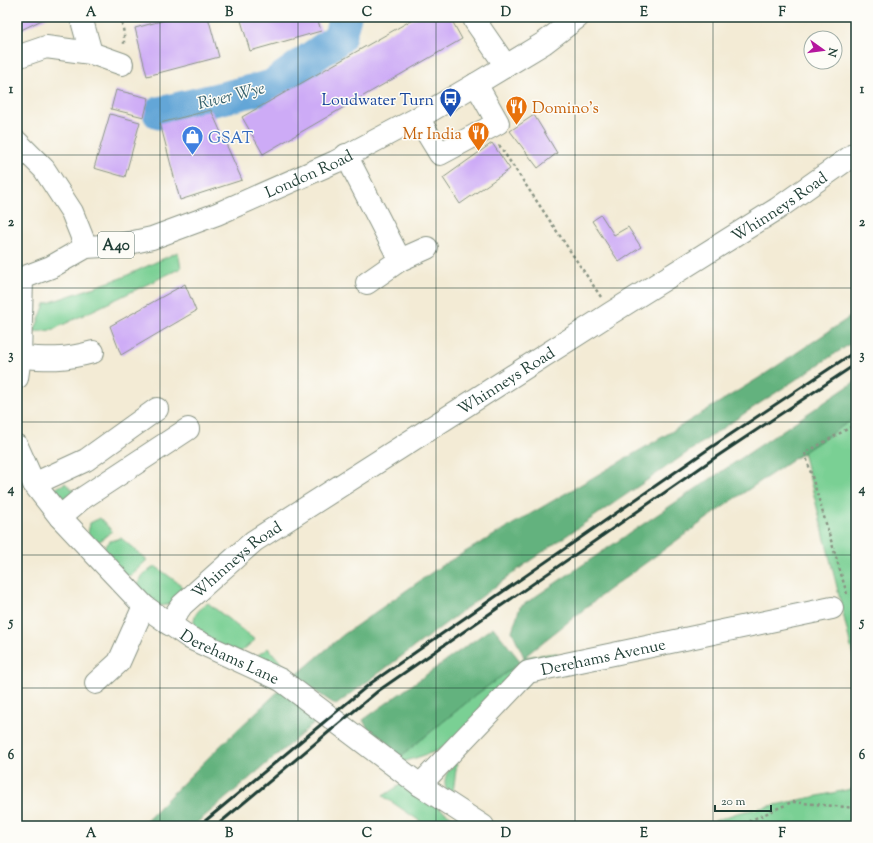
<svg xmlns="http://www.w3.org/2000/svg" width="873" height="843" viewBox="0 0 873 843" font-family="'Sorts Mill Goudy',serif">
<style>
.green{fill:#7ad094;stroke:#4c8664}
.forest{fill:#63b27e;stroke:#417859}
.lines{fill:none;stroke-linecap:round;stroke-linejoin:round}
.river{stroke:#63a6d7;stroke-width:33}
.building{fill:#cdabf6}
.minor-casing{stroke:#899484;stroke-width:24}
.major-casing{stroke:#899484;stroke-width:24}
.path{stroke:#899484;stroke-width:2.5;stroke-dasharray:3 3;stroke-linecap:butt}
.minor{stroke:#fff;stroke-width:22}
.major{stroke:#fff;stroke-width:22}
.rail{stroke:#1f3d34;stroke-width:3}
.grid{fill:none;stroke:#1f3d34;stroke-width:1;stroke-opacity:0.55}
.labels{text-anchor:middle;stroke-width:3;stroke-linejoin:round;paint-order:stroke}
.shield{fill:#fdfcf7;stroke:#62766e;stroke-width:1}
.shield-label{font-size:15px;font-weight:bold;fill:#1f3d34}
.transit-label{font-size:16px;fill:#164399;stroke:#fdfcf7;text-anchor:end}
.food-label{font-size:16px;fill:#c56008;stroke:#fdfcf7;text-anchor:start}
.shop-label{font-size:16px;fill:#366cbe;stroke:#fdfcf7;text-anchor:start}
.street-label{font-size:16px;fill:#1f3d34;stroke:#fdfcf7}
.water-label{font-size:17px;font-style:italic;fill:#37626d;stroke:#fdfcf7}
.neatline{fill:none;stroke:#1f3d34;stroke-width:1.5}
.grid-label{font-size:13px;text-anchor:middle;font-weight:bold;fill:#1f3d34}
</style>
<rect width="100%" height="100%" fill="#fdfcf7"/>
<filter id="ink" filterUnits="userSpaceOnUse"><feTurbulence type="fractalNoise" baseFrequency=".025" numOctaves="2"/><feDisplacementMap in="SourceGraphic" scale="8" xChannelSelector="R" yChannelSelector="G"/><feConvolveMatrix kernelMatrix="1 2 1 2 8 2 1 2 1" color-interpolation-filters="sRGB"/></filter>
<filter id="wash" filterUnits="userSpaceOnUse"><feTurbulence type="fractalNoise" baseFrequency=".012" numOctaves="4" result="noise"/><feDisplacementMap in="SourceGraphic" scale="16" xChannelSelector="R" yChannelSelector="G"/><feGaussianBlur stdDeviation="0.9" result="paint"/><feColorMatrix in="noise" values="0 0 0 0 0 0 0 0 0 0 0 0 0 0 0 0 0 1.4 0 .05"/><feComposite in="paint" operator="in"/></filter>
<g filter="url(#wash)">
<rect width="100%" height="100%" fill="#f3ebd5"/>
<!-- green -->
<g class="green">
<polygon points="178,252 181,268 52,330 34,332 45,304 121,278"/>
<polygon points="856,417 856,669 837,587 803,452"/>
<polygon points="65,483 80,497 59,502 50,492"/>
<polygon points="100,518 112,531 100,541 94,541 88,533 90,523"/>
<polygon points="121,538 147,560 131,575 125,576 104,548 110,541"/>
<path d="M155,566L181,585L186,593C177,602 171,605 159,606L136,586L143,575Z"/>
<path d="M208,603L255,640L238,654L198,636C190,619 194,613 208,603Z"/>
<polygon points="268,648 286,668 281,673 251,660"/>
<polygon points="557,653 557,660 459,737 437,751 403,762 400,757 477,694 521,662 524,657"/>
<path d="M457,763L452,799C441,787 443,771 457,763Z"/>
<polygon points="403,783 465,826 427,826 383,796"/>
<polygon points="856,788 856,826 701,826 737,813"/>
</g>
<!-- forest -->
<g class="forest">
<polygon points="856,313 856,340 745,413 531,560 336,705 294,677 343,635 441,566 671,432 762,376"/>
<polygon points="856,381 856,417 727,504 607,591 524,657 512,631 520,607"/>
<polygon points="493,627 521,662 477,694 400,757 374,740 363,720"/>
<polygon points="283,687 324,715 193,826 140,826 216,750"/>
</g>
<g class="lines">
<!-- river -->
<polyline class="river" points="159,113 272,86 339,38 345,17"/>
</g>
<g id="blocks">
<!-- building -->
<g class="building">
<polygon points="17,17 48,17 17,32"/>
<polygon points="176,17 208,17 219,57 147,76 135,28"/>
<polygon points="240,17 317,17 321,31 250,51"/>
<polygon points="417,17 450,17 462,39 263,154 242,117"/>
<polygon points="116,90 149,98 144,117 111,109"/>
<polygon points="211,110 242,180 180,200 160,123"/>
<polygon points="110,114 140,122 125,177 94,168"/>
<polygon points="534,115 557,153 538,168 510,131"/>
<polygon points="492,143 510,169 460,204 443,178"/>
<polygon points="601,215 614,235 628,227 641,247 619,262 592,221"/>
<polygon points="185,284 196,311 121,355 110,326"/>
</g>
</g>
</g>
<g filter="url(#ink)">
<use href="#blocks" fill-opacity="0" stroke="#899484" stroke-width="1"/>
<g class="lines">
<defs>
<g id="minor">
<polyline points="81,17 91,53"/>
<polyline points="475,17 475,21 506,66"/>
<polyline points="17,57 46,47 91,53 122,64"/>
<polyline points="418,118 440,154 498,123 476,84"/>
<polyline points="17,142 44,169 72,212 86,247"/>
<polyline points="346,155 400,260"/>
<polyline points="367,283 400,260 427,248"/>
<path d="M20,357C49,359 64,360 93,352"/>
<polyline points="17,378 20,357 22,278"/>
<path id="s1" d="M17,446L34,484L60,517L144,606L190,638L281,680L420,785L483,826"/>
<polyline points="34,484 86,460 157,409"/>
<polyline points="60,517 80,500 188,429"/>
<path id="s2" d="M169,624L182,605L254,541L611,313L777,209L856,153"/>
<polyline points="96,683 119,662 144,606"/>
<path id="s3" d="M420,785L528,672L832,608"/>
</g>
<g id="major">
<path id="s4" d="M17,280L51,267L86,247L120,245L152,238L217,214L335,162L418,118L476,84L544,43L578,17"/>
</g>
</defs>
<!-- minor casing -->
<use href="#minor" class="minor-casing"/>
<!-- major casing -->
<use href="#major" class="major-casing"/>
<!-- path -->
<g class="path">
<polyline points="121,17 124,34 124,44"/>
<polyline points="499,145 601,297"/>
<polyline points="847,594 805,453 856,424"/>
<polyline points="852,612 856,631"/>
<polyline points="738,826 792,802 856,808"/>
</g>
<!-- minor -->
<use href="#minor" class="minor"/>
<!-- major -->
<use href="#major" class="major"/>
<!-- rail -->
<g class="rail">
<polyline points="199,826 371,683 710,448 856,351"/>
<polyline points="216,826 378,691 716,457 856,364"/>
</g>
</g>
</g>
<!-- grid -->
<path class="grid" d="M160,17V826M298,17V826M436,17V826M575,17V826M713,17V826M17,155H856M17,288H856M17,422H856M17,555H856M17,688H856"/>
<!-- icons -->
<defs>
<symbol id="bus-pin" viewBox="-11 -11 22 30"><path d="M0 17L-7.5 6A9.5 9.5 0 1 1 7.5 6Z" fill="#1a4fb4" stroke="#fdfcf7"/><path d="M-5-6H5V4H4V6H2V4H-2V6H-4V4H-5ZM-3.5-4V0h7V-4ZM-3.5 1.2v1.5H-2V1.2ZM2 1.2v1.5H3.5V1.2Z" fill="#fff"/></symbol>
<symbol id="restaurant-pin" viewBox="-11 -11 22 30"><path d="M0 17L-7.5 6A9.5 9.5 0 1 1 7.5 6Z" fill="#e8710a" stroke="#fdfcf7"/><path d="M-5-6h1v4h1v-4h1v4h1v-4h1v5L-1.5 .5V6h-2V.5L-5-1ZM5-6V6H3V1.5H1.5Q1.5-4 5-6Z" fill="#fff"/></symbol>
<symbol id="shop-pin" viewBox="-11 -11 22 30"><path d="M0 17L-7.5 6A9.5 9.5 0 1 1 7.5 6Z" fill="#3f7fe0" stroke="#fdfcf7"/><path d="M-5-2.5h2.3a2.7 3.5 0 0 1 5.4 0H5L5.5 6h-11ZM-1.5-2.5h3a1.5 2.3 0 0 0-3 0Z" fill="#fff"/></symbol>
</defs>
<g fill-rule="evenodd">
<use href="#bus-pin" x="438" y="86" width="25" height="34"/>
<use href="#restaurant-pin" x="504" y="94" width="25" height="34"/>
<use href="#restaurant-pin" x="466" y="120" width="25" height="34"/>
<use href="#shop-pin" x="180" y="124" width="25" height="34"/>
</g>
<g class="labels">
<!-- shield labels -->
<rect class="shield" x="98" y="232" width="36" height="26" rx="3"/>
<g class="shield-label">
<text x="116" y="250">A40</text>
</g>
<!-- transit labels -->
<g class="transit-label">
<text x="434" y="105">Loudwater Turn</text>
</g>
<!-- food labels -->
<g class="food-label">
<text x="532" y="113">Domino's</text>
<text x="462" y="139" text-anchor="end">Mr India</text>
</g>
<!-- shop labels -->
<g class="shop-label">
<text x="208" y="143">GSAT</text>
</g>
<!-- street labels -->
<g class="street-label">
<text dy="6" stroke="none"><textPath href="#s4" startOffset="313">London Road</textPath></text>
<text dy="6" stroke="none"><textPath href="#s2" startOffset="742">Whinneys Road</textPath></text>
<text dy="6" stroke="none"><textPath href="#s2" startOffset="418">Whinneys Road</textPath></text>
<text dy="6" stroke="none"><textPath href="#s2" startOffset="94">Whinneys Road</textPath></text>
<text dy="6" stroke="none"><textPath href="#s1" startOffset="306">Derehams Lane</textPath></text>
<text dy="6" stroke="none"><textPath href="#s3" startOffset="233">Derehams Avenue</textPath></text>
</g>
<!-- water labels -->
<g class="water-label">
<text transform="translate(231 95) rotate(-14)" y="6">River Wye</text>
</g>
</g>
<!-- margin -->
<rect width="873" height="843" fill="none" stroke="#fdfcf7" stroke-width="44"/>
<!-- north arrow -->
<g transform="translate(823 50) rotate(104)"><circle r="19" fill="#fdfcf7" stroke="#a4b0a9"/>
<path d="M0-3L7 15L0 10L-7 15Z" fill="#b5179e"/>
<text y="-6" font-size="11" font-weight="bold" text-anchor="middle" fill="#1f3d34">N</text>
</g>
<!-- scale -->
<path d="M715 805v6h56v-6" fill="none" stroke="#1f3d34" stroke-width="2"/>
<text x="721" y="805" font-size="12" fill="#1f3d34" stroke="#fdfcf7" stroke-width="3" paint-order="stroke">20 m</text>
<rect x="22" y="22" width="829" height="799" class="neatline"/>
<g class="grid-label">
<text x="91" y="16">A</text>
<text x="229" y="16">B</text>
<text x="367" y="16">C</text>
<text x="506" y="16">D</text>
<text x="644" y="16">E</text>
<text x="782" y="16">F</text>
<text x="11" y="93">1</text>
<text x="862" y="93">1</text>
<text x="11" y="226">2</text>
<text x="862" y="226">2</text>
<text x="11" y="359">3</text>
<text x="862" y="359">3</text>
<text x="11" y="493">4</text>
<text x="862" y="493">4</text>
<text x="11" y="626">5</text>
<text x="862" y="626">5</text>
<text x="11" y="759">6</text>
<text x="862" y="759">6</text>
<text x="91" y="837">A</text>
<text x="229" y="837">B</text>
<text x="367" y="837">C</text>
<text x="506" y="837">D</text>
<text x="644" y="837">E</text>
<text x="782" y="837">F</text>
</g>
</svg>
